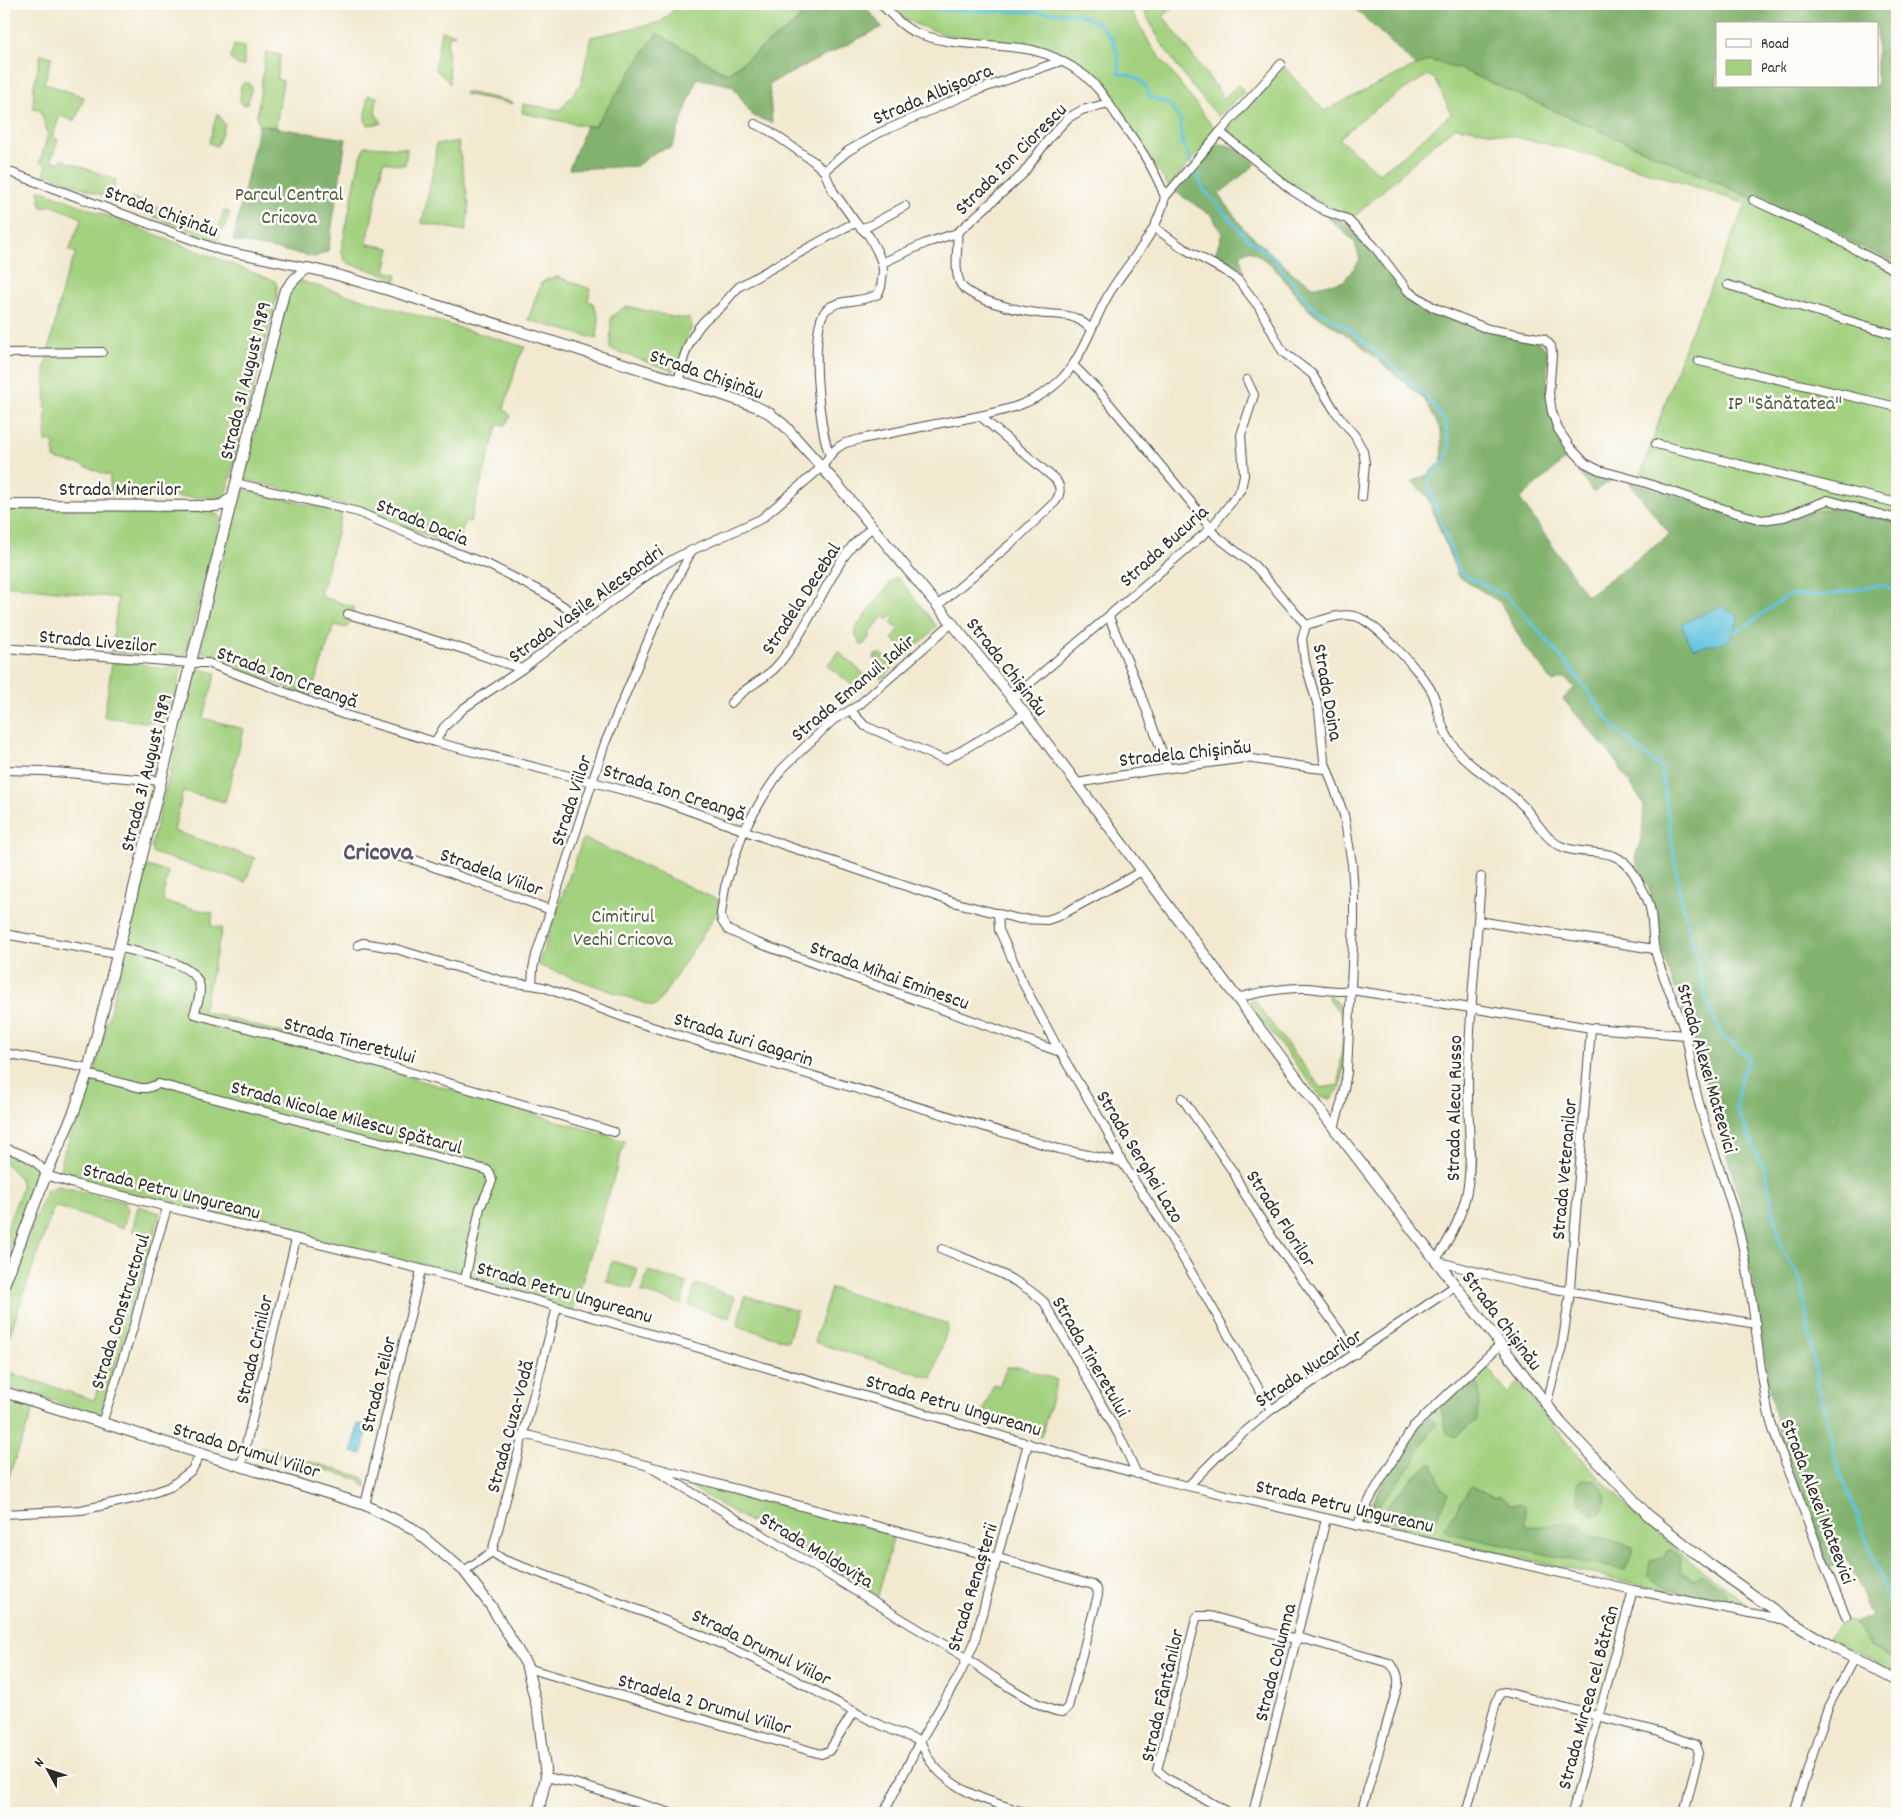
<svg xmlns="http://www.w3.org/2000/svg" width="1901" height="1817" viewBox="0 0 1901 1817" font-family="Dekko,sans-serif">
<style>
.green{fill:#a3d17f;stroke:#677e55;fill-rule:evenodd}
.forest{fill:#82b36e;stroke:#566f4c;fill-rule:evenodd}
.water{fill:#60c3de;stroke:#467784}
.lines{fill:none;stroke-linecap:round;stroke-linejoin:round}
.stream{stroke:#60c3de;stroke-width:3}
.minor-casing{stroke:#494844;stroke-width:10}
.tertiary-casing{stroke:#494844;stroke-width:12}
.minor{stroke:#fff;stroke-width:8}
.tertiary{stroke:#fff;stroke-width:10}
.labels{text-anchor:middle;stroke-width:5;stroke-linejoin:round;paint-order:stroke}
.street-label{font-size:20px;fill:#2b2b2b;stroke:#fdfcf7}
.park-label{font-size:20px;fill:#4f5d44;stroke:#fdfcf7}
.district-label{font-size:25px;font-weight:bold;fill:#5c5469;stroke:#fdfcf7}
</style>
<rect width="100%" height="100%" fill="#fdfcf7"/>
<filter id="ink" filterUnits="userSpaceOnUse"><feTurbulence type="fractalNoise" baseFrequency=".02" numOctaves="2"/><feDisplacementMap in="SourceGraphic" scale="10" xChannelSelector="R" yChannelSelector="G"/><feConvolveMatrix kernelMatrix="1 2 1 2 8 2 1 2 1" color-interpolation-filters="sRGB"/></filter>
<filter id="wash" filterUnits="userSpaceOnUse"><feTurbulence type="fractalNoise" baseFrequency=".0096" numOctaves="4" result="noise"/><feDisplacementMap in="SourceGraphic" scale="20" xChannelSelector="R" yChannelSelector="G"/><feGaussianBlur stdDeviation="1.12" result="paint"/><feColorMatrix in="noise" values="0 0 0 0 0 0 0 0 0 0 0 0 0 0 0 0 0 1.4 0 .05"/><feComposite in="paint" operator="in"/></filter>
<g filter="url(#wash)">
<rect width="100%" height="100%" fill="#f2e9d0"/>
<!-- green -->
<g class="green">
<polygon points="680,4 801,4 799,20 727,74 658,34 595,126 586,126 522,113 523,104 560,110 581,84 591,37 661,22"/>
<polygon points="888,4 1127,4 1150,44 1216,131 1169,187 1098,80 1077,65 1042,46 995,42 947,35 915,24 899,15"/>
<polygon points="1140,4 1178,4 1163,16 1224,98 1238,85 1244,92 1218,116 1191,85 1163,46"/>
<polygon points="441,31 455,34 449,37 447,44 450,84 435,69"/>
<polygon points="234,45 244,47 244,65 240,66 230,59"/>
<polygon points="266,52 280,55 277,79 283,81 276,127 259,125 257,116"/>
<polygon points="41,54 52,57 44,83 84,97 75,121 60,116 52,137 58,140 51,160 60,163 61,159 116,180 112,191 123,195 119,202 50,175 44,175 46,165 40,162 48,134 40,109 33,108 34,85"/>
<path d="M1430,60L1460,69L1897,262V523L1844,507L1815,511L1783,522L1762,524L1630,483L1632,476L1640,477L1683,351L1746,204C1651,172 1555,140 1456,127L1436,142L1355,216L1346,215L1296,190L1228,135L1229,128L1284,67L1324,111L1419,64ZM1428,75L1436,80L1451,114L1403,156L1379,173L1339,139C1366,113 1397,94 1428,75Z"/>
<polygon points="244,83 249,83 252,88 247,105 242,104 240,101 241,85"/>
<polygon points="465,92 513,102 513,104 464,94"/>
<polygon points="368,95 377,97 375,113 382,123 368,125 365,120"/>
<polygon points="217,113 225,125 217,146 209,143"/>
<polygon points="458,142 469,206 466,231 422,223 434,167 436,144"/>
<polygon points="365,146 407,148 405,165 383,162 367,244 390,248 385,271 397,274 395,282 389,276 348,263 344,259 341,251 360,158"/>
<polygon points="38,189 275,281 277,286 277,297 225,498 110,495 110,476 82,465 58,460 54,458 54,443 46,442 45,367 64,282 76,253 69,250 82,218 51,205 43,208 41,206"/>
<polygon points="132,198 192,220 192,222 219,232 220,236 218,240 214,240 130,207"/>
<polygon points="224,211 229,212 224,230 218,228"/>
<polygon points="558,277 590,289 588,301 593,303 599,319 597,339 528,320 541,283 548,279"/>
<polygon points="300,281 525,347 518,360 504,409 511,416 505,425 498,424 470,522 465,520 458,543 446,543 357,508 244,479 288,296 296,284"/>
<polygon points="626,306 677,318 689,318 692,325 677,366 673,371 610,349 611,317"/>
<polygon points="244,489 342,513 320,596 354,607 352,621 346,628 334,625 310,697 204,654 201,647 239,493"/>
<polygon points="4,509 148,510 206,512 219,515 221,518 185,655 182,658 111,652 118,598 4,585"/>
<polygon points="895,577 901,581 937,627 881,679 876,673 874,666 879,664 877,658 874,659 875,654 878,655 880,653 892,663 909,642 906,640 900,646 892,639 899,630 891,623 895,617 892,615 888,620 883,616 869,634 871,636 862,646 856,636 855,629"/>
<polygon points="838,651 866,676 857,688 827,666"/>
<polygon points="112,663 135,663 163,669 173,665 182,667 156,775 149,777 162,724 104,717"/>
<polygon points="199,669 216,673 203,718 244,729 225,802 183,791 174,831 255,858 245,882 153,853 151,847 195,672"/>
<polygon points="583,838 720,901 718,911 657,1005 652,1006 538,965"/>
<polygon points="147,866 168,872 163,896 164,902 213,913 211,926 222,928 203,1011 350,1052 361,1063 625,1141 573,1312 463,1275 90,1183 70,1177 62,1169 61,1160 92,1082"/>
<polygon points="1329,995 1334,999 1349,1018 1341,1087 1331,1099 1321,1097 1251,1006 1250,1001 1252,999 1259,1003 1257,1005 1321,1088 1339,1085 1344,1019 1328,997"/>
<path d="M4,1154C19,1159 33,1160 39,1177L4,1267V1235L22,1188L20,1179L8,1165L4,1164Z"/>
<polygon points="58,1186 125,1202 128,1210 123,1228 54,1206 4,1351 4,1300 46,1191"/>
<polygon points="138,1206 160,1213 127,1330 100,1415 4,1386 4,1371 94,1400 145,1236 132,1231"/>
<polygon points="612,1261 638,1269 632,1289 606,1281"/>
<polygon points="648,1271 687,1283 681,1304 641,1292"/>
<polygon points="696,1284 735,1297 729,1318 689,1305"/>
<polygon points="831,1288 949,1324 932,1378 814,1342"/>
<polygon points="745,1296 797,1311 788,1341 737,1326"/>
<path d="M1484,1363L1508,1394L1516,1384H1519C1566,1442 1615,1500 1674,1548C1697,1567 1722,1585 1747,1603L1741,1606H1735L1361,1522L1411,1433Z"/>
<polygon points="1007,1367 1021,1367 1057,1380 1041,1437 981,1417 994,1384 999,1386"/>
<polygon points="4,1399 34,1408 4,1489"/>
<polygon points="259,1447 362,1477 365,1481 366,1487 362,1485 360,1480 258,1450 252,1456 250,1453"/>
<polygon points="684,1480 894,1534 878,1596 683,1483"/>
<polygon points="1843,1619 1853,1623 1870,1646 1897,1660 1897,1674 1828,1638 1837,1629"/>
</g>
<!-- forest -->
<g class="forest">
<polygon points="801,4 863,4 882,27 769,84 772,123 753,116 733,86 697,78 672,147 657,151 636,166 569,169 586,126 595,126 657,33 727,74 799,20"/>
<path d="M1350,4H1897V262L1460,69L1430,60L1416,66ZM1717,24H1877V86H1717Z"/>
<polygon points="259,125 346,139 328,251 315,257 233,241"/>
<path d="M1220,144C1235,145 1245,154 1256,164L1219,194L1244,229L1295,275L1315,287L1344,281L1360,260L1355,242L1327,217L1329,215L1345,223L1368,244L1408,294L1432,310L1539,342C1554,356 1546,360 1547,377C1551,409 1555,444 1582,465C1592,472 1604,475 1614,479L1593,492L1568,457L1520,499L1587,596L1670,535L1630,483L1762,524L1783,522L1815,511L1845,507L1897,523V794L1892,805L1897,806V1660L1870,1646L1853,1623L1872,1616L1848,1560L1828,1568L1782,1442L1774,1413L1738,1193L1691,1032L1666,964L1649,888L1635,858L1642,837L1644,805L1613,757L1563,699L1575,687L1564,678L1553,682L1524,645L1500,602L1458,576L1427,496L1412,482L1427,475L1442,462L1441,431L1425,400L1356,341L1310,311L1271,264L1250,250L1240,255L1244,274L1240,277L1213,260L1222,234L1212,216L1176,192L1213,147Z"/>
<path d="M1470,1380C1488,1384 1476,1407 1477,1420L1454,1437L1447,1433L1441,1409Z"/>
<path d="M1429,1417L1437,1424C1429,1436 1418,1446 1415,1461L1371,1514L1370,1512C1381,1481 1406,1441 1429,1417Z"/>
<polygon points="1433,1463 1441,1488 1449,1494 1433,1525 1398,1522 1381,1517 1380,1514 1415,1475"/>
<path d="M1583,1480L1596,1481C1608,1494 1610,1503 1596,1517L1580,1504L1576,1484Z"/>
<path d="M1471,1486L1494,1497L1501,1496L1511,1505L1520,1503L1525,1506V1525C1536,1530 1563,1520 1580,1524L1584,1531L1592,1537L1602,1538L1622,1542L1632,1547V1554L1625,1570L1576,1561L1448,1533L1444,1529Z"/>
<path d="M1668,1550H1672L1681,1558L1680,1571L1693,1579L1701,1574L1724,1590L1727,1596L1725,1601C1698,1596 1668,1595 1648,1575L1650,1561L1664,1558Z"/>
</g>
<!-- water -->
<g class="water">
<polygon points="1721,606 1739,617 1729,641 1693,649 1681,624"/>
<polygon points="358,1424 364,1425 363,1429 367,1430 362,1454 352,1452"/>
</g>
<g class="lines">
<!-- stream -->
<g class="stream">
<path d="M929,4L935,10L1075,13L1098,23L1113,40L1118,57L1119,73C1136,76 1145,80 1150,97L1169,104L1181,121V139L1204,190L1244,235L1274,259L1311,306L1351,330L1428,398L1445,422L1449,442L1447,458L1433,474L1428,485L1459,572L1507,597L1526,616L1567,664L1616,729L1661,768L1680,894L1708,1003L1721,1035L1749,1057L1741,1078L1736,1107L1766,1173L1781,1249L1801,1280L1818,1386L1838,1466L1886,1591L1897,1640"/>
<polyline points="1733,631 1743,628 1788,595 1829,595 1879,585 1897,589"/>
</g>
</g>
</g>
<g filter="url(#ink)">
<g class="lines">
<defs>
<g id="minor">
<path d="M881,4C890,13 900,25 912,31C950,48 993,42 1032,50C1050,54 1069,64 1084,75C1098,86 1107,101 1117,116C1136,142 1154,167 1165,197"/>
<path d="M755,124L768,130L813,161L824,171L833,191L856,223L869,236L877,251L882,263L883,271L881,287L878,294C863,303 841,298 827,309C808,325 819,433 830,455"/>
<polyline points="1220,132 1293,191 1325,211 1347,219 1373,245 1408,291 1433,307 1488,329 1544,339 1551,346 1552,355 1549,394 1552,412 1558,429 1570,447 1585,463 1599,470 1643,482 1733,512 1762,520 1784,517 1828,500 1897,519"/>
<polyline points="4,170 220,250 308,268"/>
<polyline points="824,171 848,151 879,133 975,91 1061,61"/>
<polyline points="1753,200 1830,235 1861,253 1897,271"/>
<polyline points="861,228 869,226 905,206"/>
<polyline points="1155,228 1183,248 1225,271 1238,280 1259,307 1283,352 1312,374 1335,411 1355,436 1363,451 1365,463 1362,497"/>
<path d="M957,233C959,249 953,268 960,283C967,299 1020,311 1037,313C1050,315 1063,313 1075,318C1081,320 1086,325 1091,329"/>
<polyline points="882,263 926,243 957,233 1022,175 1050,137 1068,118 1082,110 1109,103"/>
<polyline points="1728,285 1897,335"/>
<polyline points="4,353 102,352"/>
<polyline points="1699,361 1897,407"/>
<polyline points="1073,365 1098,390 1194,506 1215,535 1255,566 1306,625"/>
<path d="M679,381C681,360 690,336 704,321C709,315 717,312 722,306C728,299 733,292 740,286L846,227L856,223"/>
<polyline points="1656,444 1897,503"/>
<polyline points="236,483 358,512 430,543 489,565 544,593 585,621"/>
<path d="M937,606L1013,542L1055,502C1061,494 1061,488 1056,480L980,416"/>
<polyline points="348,614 463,649 522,669"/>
<polyline points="1109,617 1136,682 1168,768"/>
<polyline points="952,623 859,705 833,720 781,770 765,794 744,830 734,859 725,887 721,914 722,921 728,930 755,942 1060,1052"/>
<path d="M1306,625C1321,621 1338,613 1354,616C1372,618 1424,675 1432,692C1437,701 1437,712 1441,721C1444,731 1449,740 1455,748C1473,772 1505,785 1525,808C1537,821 1546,841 1563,847C1590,858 1615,843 1634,874C1641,886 1649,899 1651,913C1653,925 1652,938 1655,950C1662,979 1678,1007 1686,1037C1691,1055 1691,1073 1696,1091C1708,1143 1731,1192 1742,1244C1755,1301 1757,1359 1769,1415C1774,1437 1784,1458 1792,1479C1809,1525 1826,1571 1846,1616"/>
<polyline points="1306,625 1302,639 1305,662 1319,710 1324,760 1344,815 1352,864 1354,895 1354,922 1347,1072 1342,1100 1334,1128"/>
<polyline points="4,648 190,663 208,663 342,714 435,742 593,782 660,800 787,846 953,902 1019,919 1047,920 1059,916 1142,871"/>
<polyline points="1014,700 1028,685 1210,529 1230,504 1241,489 1244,475 1241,435 1254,395 1247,380"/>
<path d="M731,703C744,687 763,681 776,667C802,638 822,591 843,558L853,545L872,527"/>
<polyline points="851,711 865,726 945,760 1025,714"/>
<path d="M435,742L444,727L464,708L522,669L633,585L658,568L677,557L761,519L822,467L830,455L837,448L845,443L861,439C886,434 911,429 936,424C983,415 1043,410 1072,366C1087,345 1096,315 1110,292C1130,260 1157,235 1165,197L1220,132L1281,64"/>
<polyline points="4,770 43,771 161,781"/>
<polyline points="1077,783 1148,771 1246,758 1313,768 1326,769"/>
<polyline points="393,855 415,860 551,910"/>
<path d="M1481,877C1477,946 1469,1014 1468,1082C1467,1115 1473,1153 1468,1185C1464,1213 1451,1238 1435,1261L1521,1283L1756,1324"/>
<polyline points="998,913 999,930 1025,987 1060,1052 1106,1129 1122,1162 1159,1218 1212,1307 1271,1410"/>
<polyline points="1478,921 1654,949"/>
<polyline points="4,934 116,954"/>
<path d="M358,945L363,943L393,948L506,982C519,984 533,984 546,988L639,1023L723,1049L1059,1149L1122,1162"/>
<path d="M118,947C139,953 191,961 199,983C202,993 197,1005 194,1014C335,1051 475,1089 614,1132"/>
<polyline points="532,984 533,969 536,955 605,743 661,610 692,550"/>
<path d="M1237,998C1260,992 1283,987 1307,988C1322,989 1336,993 1351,990L1471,1008L1591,1028L1686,1035"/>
<polyline points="4,1053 88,1068"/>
<polyline points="87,1074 141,1088 147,1088 159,1084 487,1170 490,1173 492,1181 480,1208 465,1280"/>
<polyline points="1182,1098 1234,1173 1243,1191 1275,1242 1356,1354"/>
<path d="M4,1148C19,1152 39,1160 46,1175L74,1184L465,1280L1081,1459L1158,1479L1633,1590L1786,1620"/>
<path d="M942,1249C978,1264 1016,1276 1044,1302L1121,1439L1137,1474"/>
<polyline points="1546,1405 1562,1346 1569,1300 1591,1028"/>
<polyline points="102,1423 134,1325 146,1277 167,1208"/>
<path d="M523,1434L596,1452L998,1558L1093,1585L1097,1589L1098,1595L1068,1707L1063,1712C1044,1713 984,1671 968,1659L650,1467"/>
<polyline points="241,1465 296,1239"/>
<polyline points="1188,1486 1230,1444 1271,1410 1455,1286"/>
<polyline points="365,1505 421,1270"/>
<polyline points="4,1514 81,1510 141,1497 170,1487 192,1470 201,1453"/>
<polyline points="1357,1526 1373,1493 1413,1427 1500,1345"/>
<path d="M492,1552L504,1560C588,1591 673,1621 754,1659C810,1685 862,1721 920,1741C924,1748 926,1756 931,1762C954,1793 993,1803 1028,1813"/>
<polyline points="492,1552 557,1307"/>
<polyline points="464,1571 492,1552"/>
<path d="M1297,1637L1389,1663C1397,1669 1399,1676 1398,1685L1361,1813"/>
<polyline points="527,1668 821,1754 829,1751 854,1711"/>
<polyline points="546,1777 574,1783 671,1813"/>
<polyline points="884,1813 920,1741 959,1676 974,1644 1028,1443"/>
<polyline points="1230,1813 1168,1779 1157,1770 1196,1619 1198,1616 1210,1616 1297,1640"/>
<polyline points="1253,1813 1326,1519"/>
<polyline points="1466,1813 1496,1703 1500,1693 1505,1692 1659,1732 1696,1745 1699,1753 1684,1813"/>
<polyline points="1572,1813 1633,1590"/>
<polyline points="1794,1813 1828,1707 1854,1658"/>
</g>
<g id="tertiary">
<polyline points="4,505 215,506 222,505 232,497"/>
<path d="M4,1285L46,1175L74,1112L87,1074L284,293C291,282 297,275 308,268L334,274L388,290L723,395L755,406L769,413L785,426L836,483L952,623L1025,714L1334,1128L1561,1423L1648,1515L1708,1563L1788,1620L1831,1646L1897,1681"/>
<polyline points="4,1392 365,1505 412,1528 464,1571 491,1606 526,1664 538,1711 546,1777 538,1813"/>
</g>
</defs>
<!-- minor casing -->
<use href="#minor" class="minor-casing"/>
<!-- tertiary casing -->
<use href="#tertiary" class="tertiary-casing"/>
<!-- minor -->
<use href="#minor" class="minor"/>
<!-- tertiary -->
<use href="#tertiary" class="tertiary"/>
</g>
</g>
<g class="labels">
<!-- street labels -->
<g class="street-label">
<text transform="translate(932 93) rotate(-23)" y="7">Strada Albișoara</text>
<text transform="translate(1010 158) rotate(-45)" y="7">Strada Ion Ciorescu</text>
<text transform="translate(162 210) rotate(20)" y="7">Strada Chișinău</text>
<text transform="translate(707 373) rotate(19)" y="7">Strada Chișinău</text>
<text transform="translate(244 380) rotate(-76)" y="7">Strada 31 August 1989</text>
<text x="120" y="495">Strada Minerilor</text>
<text transform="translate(423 521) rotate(22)" y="7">Strada Dacia</text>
<text transform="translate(1163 545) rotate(-42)" y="7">Strada Bucuria</text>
<text transform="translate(800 598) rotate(-57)" y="7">Stradela Decebal</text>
<text transform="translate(585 603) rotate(-36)" y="7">Strada Vasile Alecsandri</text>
<text transform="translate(98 640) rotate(5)" y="7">Strada Livezilor</text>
<text transform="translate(1008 666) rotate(52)" y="7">Strada Chișinău</text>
<text transform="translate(288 676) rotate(20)" y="7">Strada Ion Creangă</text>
<text transform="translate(852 687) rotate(-40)" y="7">Strada Emanuil Iakir</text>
<text transform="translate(1329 692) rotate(80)" y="7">Strada Doina</text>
<text transform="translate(1185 752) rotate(-6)" y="7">Stradela Chişinău</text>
<text transform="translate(145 772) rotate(-76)" y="7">Strada 31 August 1989</text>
<text transform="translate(675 791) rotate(18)" y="7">Strada Ion Creangă</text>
<text transform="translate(570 800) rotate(-72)" y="7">Strada Viilor</text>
<text transform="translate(492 871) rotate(20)" y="7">Stradela Viilor</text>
<text transform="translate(890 974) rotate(20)" y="7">Strada Mihai Eminescu</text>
<text transform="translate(744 1038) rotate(17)" y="7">Strada Iuri Gagarin</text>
<text transform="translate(350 1039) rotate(15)" y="7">Strada Tineretului</text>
<text transform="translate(1708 1068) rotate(74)" y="7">Strada Alexei Mateevici</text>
<text transform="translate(1453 1108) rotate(-89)" y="7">Strada Alecu Russo</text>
<text transform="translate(347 1116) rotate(15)" y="7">Strada Nicolae Milescu Spătarul</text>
<text transform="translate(1141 1156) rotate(59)" y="7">Strada Serghei Lazo</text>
<text transform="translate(1563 1169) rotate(-85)" y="7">Strada Veteranilor</text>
<text transform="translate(172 1190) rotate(14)" y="7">Strada Petru Ungureanu</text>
<text transform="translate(1282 1218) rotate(57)" y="7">Strada Florilor</text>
<text transform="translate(565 1291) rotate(16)" y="7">Strada Petru Ungureanu</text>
<text transform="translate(119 1311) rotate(-73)" y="7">Strada Constructorul</text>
<text transform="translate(1503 1320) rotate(53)" y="7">Strada Chișinău</text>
<text transform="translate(253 1349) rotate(-77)" y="7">Strada Crinilor</text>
<text transform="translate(1092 1356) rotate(60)" y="7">Strada Tineretului</text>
<text transform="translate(1308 1367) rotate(-34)" y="7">Strada Nucarilor</text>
<text transform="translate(377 1384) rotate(-76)" y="7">Strada Teilor</text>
<text transform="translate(954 1404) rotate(16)" y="7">Strada Petru Ungureanu</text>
<text transform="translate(509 1426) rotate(-75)" y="7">Strada Cuza-Vodă</text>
<text transform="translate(247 1449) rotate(17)" y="7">Strada Drumul Viilor</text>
<text transform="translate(1819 1501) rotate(69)" y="7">Strada Alexei Mateevici</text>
<text transform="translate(1345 1505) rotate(13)" y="7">Strada Petru Ungureanu</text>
<text transform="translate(817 1549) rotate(31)" y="7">Strada Moldovița</text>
<text transform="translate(971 1587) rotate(-73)" y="7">Strada Renașterii</text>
<text transform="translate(762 1646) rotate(26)" y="7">Strada Drumul Viilor</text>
<text transform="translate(1274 1662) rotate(-76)" y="7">Strada Columna</text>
<text transform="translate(1161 1695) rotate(-77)" y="7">Strada Fântânilor</text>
<text transform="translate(1587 1697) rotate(-75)" y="7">Strada Mircea cel Bătrân</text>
<text transform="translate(705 1703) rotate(16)" y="7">Stradela 2 Drumul Viilor</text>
</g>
<!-- park labels -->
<g class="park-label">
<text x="289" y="200">Parcul Central<tspan x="289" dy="23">Cricova</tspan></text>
<text x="1785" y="409">IP "Sănătatea"</text>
<text x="623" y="922">Cimitirul<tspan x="623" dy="23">Vechi Cricova</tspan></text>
</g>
<!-- district labels -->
<g class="district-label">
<text x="378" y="859">Cricova</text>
</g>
</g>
<!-- margin -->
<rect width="1901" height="1817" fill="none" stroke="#fdfcf7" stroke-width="20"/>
<!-- legend -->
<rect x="1716" y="22" width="162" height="65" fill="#fdfcf7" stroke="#a9a8a5"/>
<rect x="1726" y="39" width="25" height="8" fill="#ffffff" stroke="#a9a8a5"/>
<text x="1761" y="48" font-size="15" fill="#2b2b2b">Road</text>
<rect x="1726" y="60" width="25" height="15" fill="#a3d17f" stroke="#a9a8a5"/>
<text x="1761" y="72" font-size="15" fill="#2b2b2b">Park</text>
<!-- north arrow -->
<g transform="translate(48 1770) rotate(310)" stroke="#fdfcf7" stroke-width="4" paint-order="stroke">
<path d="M0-4L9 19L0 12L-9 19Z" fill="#2b2b2b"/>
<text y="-8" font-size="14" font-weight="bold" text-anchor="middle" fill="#2b2b2b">N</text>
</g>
</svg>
